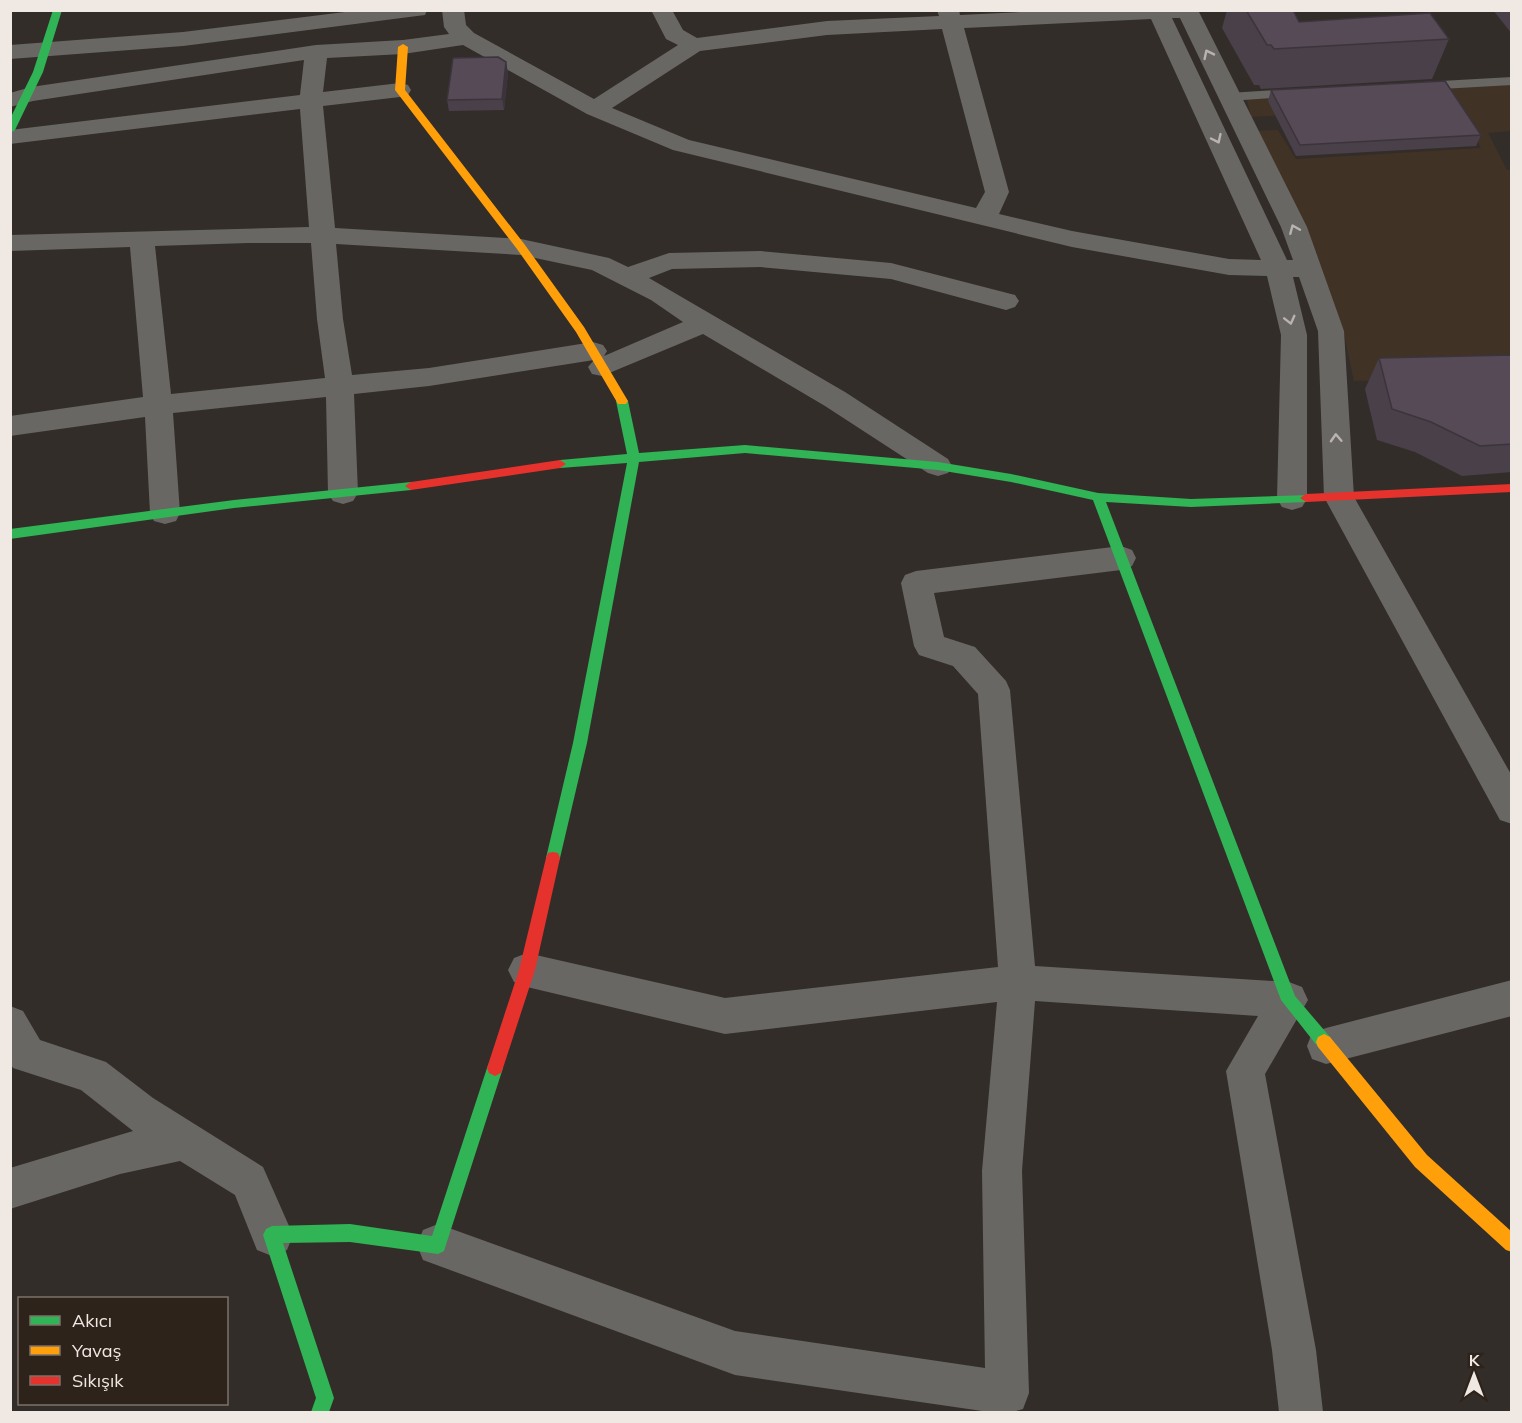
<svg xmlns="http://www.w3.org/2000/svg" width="1522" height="1423" viewBox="0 0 1522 1423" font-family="Mulish,sans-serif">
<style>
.built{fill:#413226}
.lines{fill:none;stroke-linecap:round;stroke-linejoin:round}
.lane{fill:#696764;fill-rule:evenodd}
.street{fill:#696764;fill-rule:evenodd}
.fast{fill:#30b455;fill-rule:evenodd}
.slow{fill:#ff9f0a;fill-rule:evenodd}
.jam{fill:#e5322d;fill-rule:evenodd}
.wall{fill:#494049}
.shaded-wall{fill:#3c343c}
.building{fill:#554a55;stroke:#3c343c;stroke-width:1.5}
.oneway{stroke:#bab4b0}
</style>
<rect width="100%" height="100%" fill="#332d29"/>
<!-- built -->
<polygon class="built" points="1511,82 1511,131 1488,133 1507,170 1511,170 1511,384 1506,377 1354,381 1343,330 1256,131 1278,130 1296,159 1481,148 1457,105 1251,117 1246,95"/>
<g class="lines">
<!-- lane -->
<g class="lane">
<polygon points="1512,77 1512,85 1423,90 1417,86 1423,82"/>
<polygon points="1294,89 1300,93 1298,96 1229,101 1223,97 1229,93"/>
</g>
<!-- street -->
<g class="street">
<polygon points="361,10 427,10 425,15 417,16 183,46 10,59 10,45 183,32"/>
<path d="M442,10H464L466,25L474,33L594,99L678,45L666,39L651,10H672L683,30L697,38L827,21L939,16L937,10H959L960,15L1061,10H1198L1307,227L1344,331L1354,497L1512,776V824L1500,820L1324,497L1318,331L1299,277H1293L1307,335V499L1302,507L1292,510L1282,507L1277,499L1281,335L1267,276L1229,275L1072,247L673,150L587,114L463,45L403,54L327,58L323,92L400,83L408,85L411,90L408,95L400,97L323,106L335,228L521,239L609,258L628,267L669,253L760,251L891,263L1015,295L1019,301L1015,307L1006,310L891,279L760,267L672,269L649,278L845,392L948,459L952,466L948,473L938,476L928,473L825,406L703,334L602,376L592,374L588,367L594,360L429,386L354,394L358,493L353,501L343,504L333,501L328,493L326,397L173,413L180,513L176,521L165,524L154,521L150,513L145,417L10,436V416L143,397L130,247L10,251V235L309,227L300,109L10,144V130L300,95L304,60L33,101L10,107V93L31,87L316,45L403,40L449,34L444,27ZM1172,18H1180L1281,227L1293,260H1287ZM1151,19L1261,260L1229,259L1072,231L999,214L1009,192L964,28ZM942,29L985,192L976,208L689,140L612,108L700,51L827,35ZM248,243H311L317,319L325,378L171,394L155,246ZM336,244L521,255L592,270L651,300L683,322L604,356L607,351L603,345L593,342L429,368L352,375L343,319Z"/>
<polygon points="1121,546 1132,550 1136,558 1132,566 1121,570 934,593 944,637 975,647 1006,681 1010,690 1035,966 1289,982 1302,987 1308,1000 1265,1074 1316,1350 1323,1412 1279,1412 1272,1350 1226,1071 1258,1016 1035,1001 1022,1171 1029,1393 1023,1409 1013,1412 989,1412 735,1375 423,1260 417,1245 423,1230 438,1224 735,1331 985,1368 982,1171 997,1002 725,1034 527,987 514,982 508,970 514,958 527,953 725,998 998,967 978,694 953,666 919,655 914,646 901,583 905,575 916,571"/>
<polygon points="1512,980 1512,1016 1326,1064 1312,1059 1307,1046 1312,1033 1326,1028"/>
<polygon points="10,1006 23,1011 40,1040 106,1062 153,1098 263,1167 293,1235 287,1250 272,1256 257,1250 235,1195 180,1161 120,1174 10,1209 10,1168 133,1131 81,1090 13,1068 10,1063"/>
</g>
<!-- fast -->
<g class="fast">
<polygon points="53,10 62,10 43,72 15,130 10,133 10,119 33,72"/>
<polygon points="622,397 628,401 639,453 745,445 938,462 1011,474 1098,493 1191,499 1310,495 1312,498 1306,502 1191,507 1106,502 1295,996 1330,1037 1332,1042 1330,1047 1324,1050 1318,1047 1281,1000 1093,500 1011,482 938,470 745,453 639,462 587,743 560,858 558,863 553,864 548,863 546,858 573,743 627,463 560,468 554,464 560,460 627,454 616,401"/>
<polygon points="411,482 417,486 411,490 234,508 10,539 10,529 234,500"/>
<polygon points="495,1060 501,1063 503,1068 444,1251 438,1254 350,1242 283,1243 334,1398 329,1412 311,1412 316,1398 263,1235 266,1229 272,1226 350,1224 432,1236 487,1068 489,1063"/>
</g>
<!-- slow -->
<g class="slow">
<polygon points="403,44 408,47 405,90 525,245 584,327 628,401 626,404 618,404 576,332 517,249 395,90 398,47"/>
<polygon points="1324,1034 1330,1037 1427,1155 1512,1232 1512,1252 1506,1250 1415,1167 1318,1047 1316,1042 1318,1037"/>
</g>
<!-- jam -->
<g class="jam">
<polygon points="560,460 566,464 560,468 411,490 405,486 411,482"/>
<polygon points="1512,484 1512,492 1306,502 1300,498 1306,494"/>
<polygon points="553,852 558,853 560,858 535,970 503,1068 501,1073 495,1076 489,1073 487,1068 519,970 546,858 548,853"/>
</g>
</g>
<!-- wall -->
<g class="wall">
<polygon points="1227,10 1293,10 1299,22 1449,39 1432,79 1261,89 1259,85 1254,85 1222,28"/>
<polygon points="1493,10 1512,10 1512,34"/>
<polygon points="506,62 508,73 504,110 449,111 447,100"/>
<polygon points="1271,90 1481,135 1476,146 1296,156 1268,101"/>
<polygon points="1512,355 1512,472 1462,476 1415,452 1377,440 1365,389 1379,358"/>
</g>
<!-- shaded-wall -->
<polygon class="shaded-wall" points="506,62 508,73 504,110 502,99"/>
<!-- building -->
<g class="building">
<polygon points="1246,10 1293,10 1299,22 1430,13 1449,39 1274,49 1271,45 1267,45"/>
<polygon points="498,57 506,62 502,99 447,100 453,58"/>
<polygon points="1445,81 1481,135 1300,145 1271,90"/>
<polygon points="1512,355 1512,444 1480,446 1431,422 1392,409 1379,358"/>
</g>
<!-- one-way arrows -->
<defs><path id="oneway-chevron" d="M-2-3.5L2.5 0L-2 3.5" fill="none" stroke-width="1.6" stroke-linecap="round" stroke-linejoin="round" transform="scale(1.5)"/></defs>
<g class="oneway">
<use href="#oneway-chevron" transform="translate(1208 54) rotate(-116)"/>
<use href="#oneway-chevron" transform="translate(1217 139) rotate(65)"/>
<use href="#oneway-chevron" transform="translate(1294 229) rotate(-113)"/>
<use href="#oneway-chevron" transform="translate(1290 320) rotate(76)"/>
<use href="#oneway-chevron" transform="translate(1336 438) rotate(-93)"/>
</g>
<!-- border -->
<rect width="1522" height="1423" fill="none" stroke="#f0e8e3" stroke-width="24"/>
<!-- legend -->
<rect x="18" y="1297" width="210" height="108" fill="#2d231a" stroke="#7b726a" stroke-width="1.5"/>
<rect x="30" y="1316" width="30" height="9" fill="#30b455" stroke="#7b726a" stroke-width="1.5"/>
<text x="72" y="1327" font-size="18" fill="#f0e8e3">Akıcı</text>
<rect x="30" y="1346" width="30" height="9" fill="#ff9f0a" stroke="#7b726a" stroke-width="1.5"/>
<text x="72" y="1357" font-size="18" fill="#f0e8e3">Yavaş</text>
<rect x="30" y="1376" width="30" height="9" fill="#e5322d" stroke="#7b726a" stroke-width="1.5"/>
<text x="72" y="1387" font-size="18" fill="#f0e8e3">Sıkışık</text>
<!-- north arrow -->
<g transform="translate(1474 1375)" stroke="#2d231a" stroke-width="4.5" paint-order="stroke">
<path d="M0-4.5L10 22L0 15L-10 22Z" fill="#f0e8e3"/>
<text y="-9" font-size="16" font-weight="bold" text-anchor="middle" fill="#f0e8e3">K</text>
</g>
</svg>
